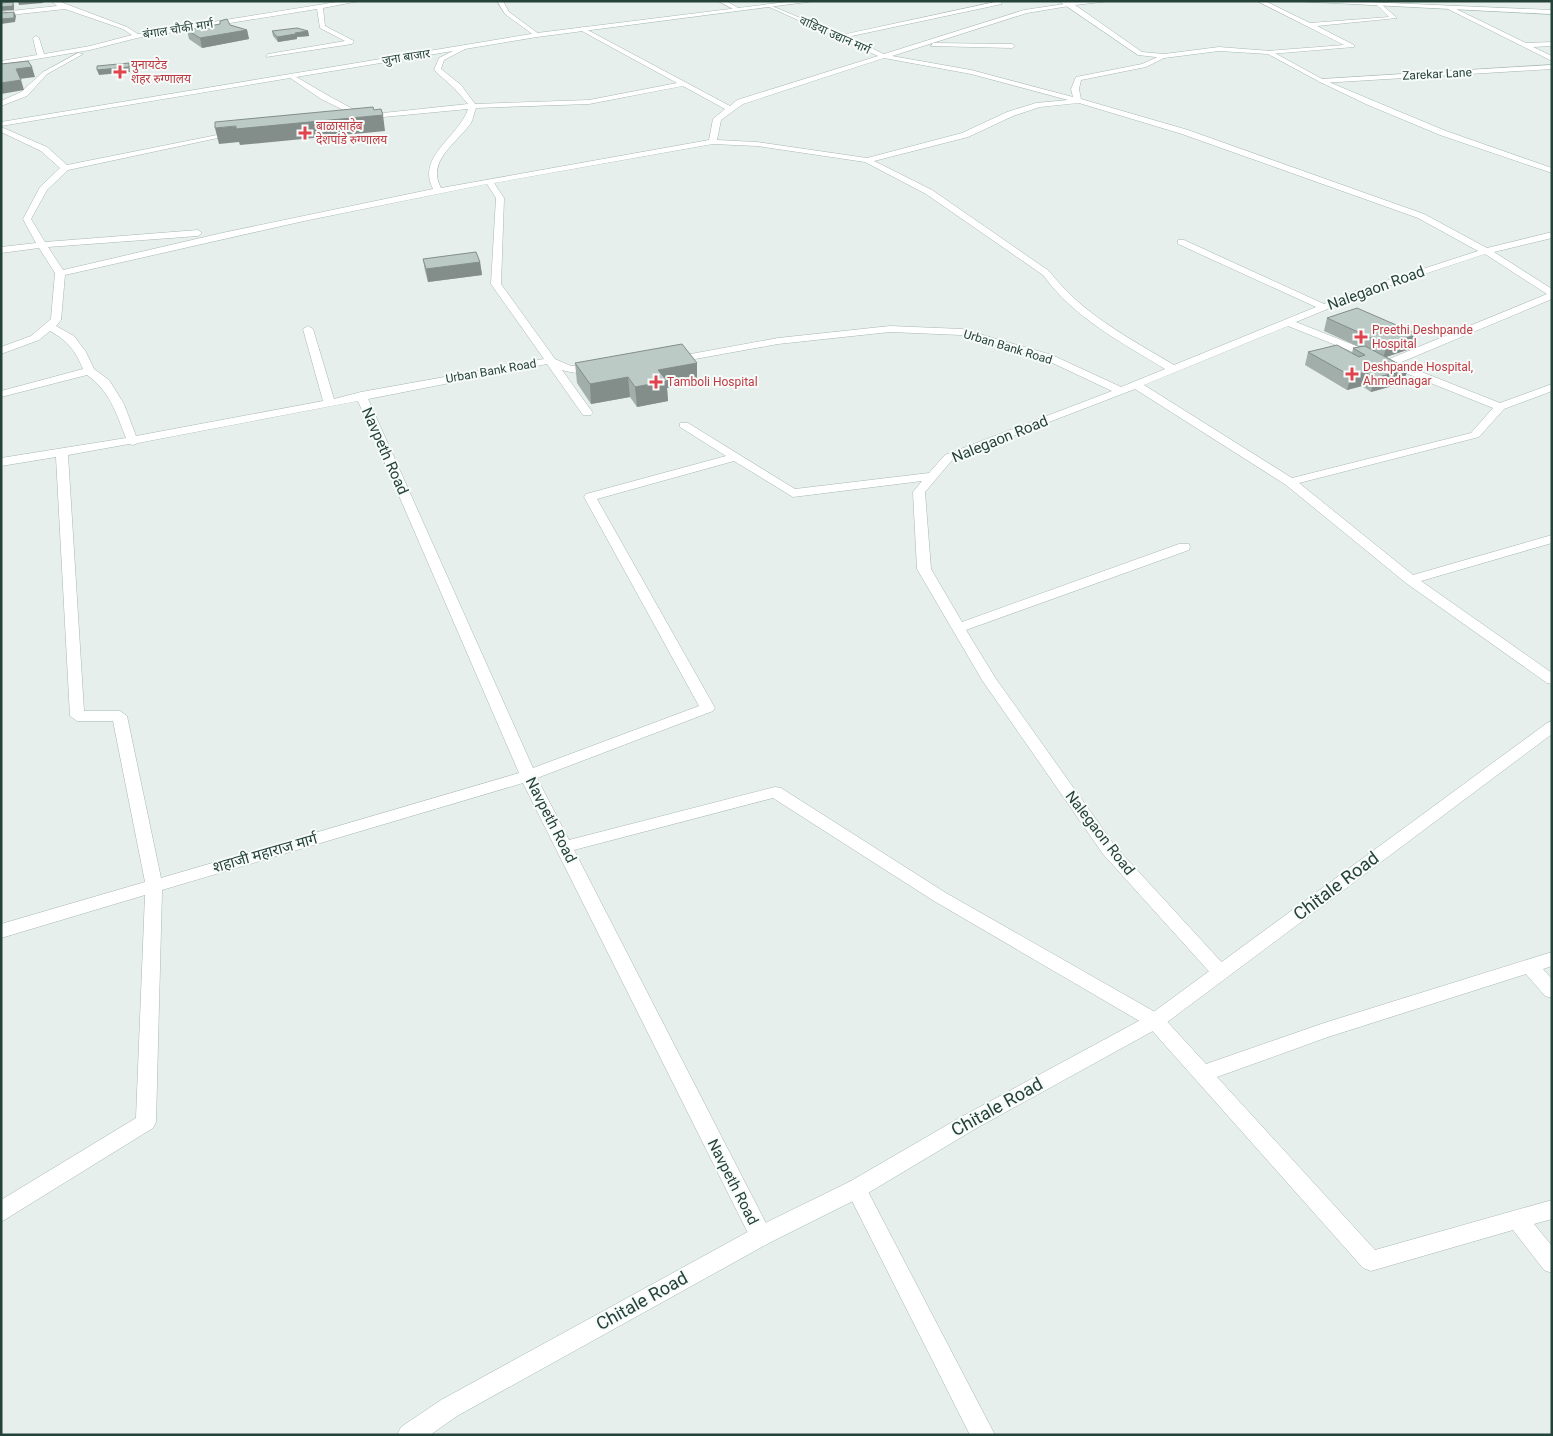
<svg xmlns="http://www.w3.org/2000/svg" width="1553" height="1436" viewBox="0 0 1553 1436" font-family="Roboto,'Noto Sans Devanagari',sans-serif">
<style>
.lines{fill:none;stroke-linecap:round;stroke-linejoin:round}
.street-casing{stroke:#a8b8b2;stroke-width:1}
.secondary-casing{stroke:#a4bbb3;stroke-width:1}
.street{fill:#fff;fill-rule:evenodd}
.secondary{fill:#fff;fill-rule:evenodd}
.wall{fill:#a1aea9}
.shaded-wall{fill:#838d89}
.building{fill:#bbcac4;stroke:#838d89}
.health-dot{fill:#e0444e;stroke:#f7fbf9;stroke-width:2}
.labels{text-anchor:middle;stroke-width:4;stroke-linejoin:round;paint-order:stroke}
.far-street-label{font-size:12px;fill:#24423a;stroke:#f7fbf9}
.far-health-label{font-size:12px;fill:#be3a42;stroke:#f7fbf9;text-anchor:start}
.street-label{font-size:15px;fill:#24423a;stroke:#f7fbf9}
.near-street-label{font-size:18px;fill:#24423a;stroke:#f7fbf9}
</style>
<rect width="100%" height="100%" fill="#e6efeb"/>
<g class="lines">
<defs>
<g id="street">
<polygon points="52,1 58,1 127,27 138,34 343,1 359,1 323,8 325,26 354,41 352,44 266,57 268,54 345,41 320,28 317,9 137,38 90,50 1,65 1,61 37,55 33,38 36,36 39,38 44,54 90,46 132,35 123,29 65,9 1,16 1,12 57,6"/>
<polygon points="497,1 503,1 509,12 539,34 539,36 535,36 505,14"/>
<polygon points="718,1 726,1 740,9 735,10"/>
<path d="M1000,1L1002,4L847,37L884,54L1024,10L1071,3L1069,6L1027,13L892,56L971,70L1073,97L1071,89L1076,77L1142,64L1162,55H1166V57L1146,67L1081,80L1079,89L1081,99L1188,130L1424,214L1487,248L1552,232V238L1494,252L1552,289V299L1399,363L1500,403L1552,384V391L1504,409L1479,437L1299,483L1413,575L1552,535V543L1421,581L1552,673V684L1547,683L1406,583L1286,485L1135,389L953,459L925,492L931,569L962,622L1179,544H1189L1190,547L1189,550L966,630L996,679L1115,846L1226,967L1229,972L1226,977L1220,979L1214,977L1103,854L982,680L917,569L913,492L922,481L793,497L734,461L597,499L715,708L713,711L537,778L569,840L775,787L781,788L946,893L1162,1016L1206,1064L1324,1023L1552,952V966L1543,969L1552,979V998L1545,996L1526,974L1328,1037L1217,1077L1375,1250L1552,1200V1219L1534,1224L1552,1246V1273L1544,1270L1513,1230L1371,1271L1363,1268L1148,1026L934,901L773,798L574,850L769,1229L772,1236L769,1243L761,1246L753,1243L523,783L162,890L156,1122L153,1128L1,1222V1200L136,1118L145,895L1,938V924L145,882L113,721H77L70,716L56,457L1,466V458L126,438C116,413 110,391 87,375L1,397V391L83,369C75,350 68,341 50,331L39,340L1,354V347L31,336L51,319L55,273L39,248L1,253V247L36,243L23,219L40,187L60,168L41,151L1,132V127L47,147L67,165L237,131L241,133L68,170L47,190L31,219L45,242L198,230L202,233L198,236L48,247L63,270L222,233L433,189C416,156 459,137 468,109L362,119L321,99L289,77V75H293L327,95L364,115L468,104L455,89L434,70L439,58L465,45L467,48L444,60L441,69L461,85L475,104L589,100L677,83L580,30L582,27L730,106L737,100L878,56L767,6V4L841,35ZM884,58L971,74L1068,100L1036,103L1007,112L962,133L867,158L757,142L717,140L721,120L743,104ZM683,86L725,109L713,119L709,140L441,188C426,161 457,143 471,123C473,119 474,113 476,108L589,104ZM1079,103L1182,134L1418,218L1478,251L1358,290L1324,304L1184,240H1178V244L1316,307L1174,365C1129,338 1082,314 1049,271L932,190L874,161L968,137L1013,116L1040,107ZM713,144L757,146L865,162L926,194L1043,275C1074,318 1121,342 1165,369L1121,387L1052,355L962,329L890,326L778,338L669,358V362L673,363L778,344L890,332L961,335L1044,359L1112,391L945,455L929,473L795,489L688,423H680V427L726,456L586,494L584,497L699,706L533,768L368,399L547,364L583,415H591L593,413L562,370C571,373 594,376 601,369L596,366H571L555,359L501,284L504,198L494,183ZM487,184L496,198L491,284L544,359L361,392L334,399L313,329L308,326L303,329L323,401L136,436L124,404L109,380L94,369L86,352L74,336L56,326L61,320L65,275L304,221ZM1485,254L1547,294L1389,359L1296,322L1364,294ZM1288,326L1493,408L1471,433L1292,478L1144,385ZM358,401L519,773L161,878L127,716L120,711H84L68,455L129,444L133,445L138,443Z"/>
<polygon points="1257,1 1265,1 1310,23 1389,17 1377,5 1380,3 1397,18 1317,26 1354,45 1354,47 1269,54 1267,51 1344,45"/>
<polygon points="1450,6 1526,43 1552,42 1552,46 1533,47 1552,56 1552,61 1448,9"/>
<polygon points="933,43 1012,44 1015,46 1012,48 931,46"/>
<polygon points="78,53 83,54 47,74 27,96 1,106 1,101 21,92 43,72"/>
<polygon points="1552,65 1552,69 1322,83 1318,81 1322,79"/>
<polygon points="856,1180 863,1182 995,1435 970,1435 846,1189 849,1182"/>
</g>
<g id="secondary">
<polygon points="795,1 815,1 537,37 1,126 1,122 537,33"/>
<polygon points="1059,1 1110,1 1075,5 1142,52 1164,54 1219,47 1271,51 1324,80 1374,101 1446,131 1552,168 1552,173 1440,135 1368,105 1320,82 1268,54 1219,51 1164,58 1138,55"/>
<polygon points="1293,1 1344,1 1552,10 1552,14"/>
<polygon points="1552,721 1552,734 1162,1026 975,1129 863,1196 769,1243 457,1416 430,1435 397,1435 401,1427 441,1400 753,1229 849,1182 961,1117 1148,1016 1547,723"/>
</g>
</defs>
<!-- street casing -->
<use href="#street" class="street-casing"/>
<!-- secondary casing -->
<use href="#secondary" class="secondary-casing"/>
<!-- street -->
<use href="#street" class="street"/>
<!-- secondary -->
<use href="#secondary" class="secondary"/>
</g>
<!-- wall -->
<g class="wall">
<polygon points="230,25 247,30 249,39 202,48 189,39 187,30"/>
<polygon points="272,31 308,31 309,36 297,37 297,39 278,42 273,36"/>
<polygon points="423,259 480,262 482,275 428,282 425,271"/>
<polygon points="1327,318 1413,348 1386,357 1408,369 1403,383 1371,392 1362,386 1347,390 1305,365 1308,352 1352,353 1353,348 1359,347 1324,331"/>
<polygon points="575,363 697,363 697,383 667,388 668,401 637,407 630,397 591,404 577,383"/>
</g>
<!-- shaded-wall -->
<g class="shaded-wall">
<polygon points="18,1 44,1 43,3 19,5"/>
<polygon points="13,2 14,6 14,10 1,11 1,7"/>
<polygon points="14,12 16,16 15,22 1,24 1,19"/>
<polygon points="247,30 249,39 202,48 200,38"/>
<polygon points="308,31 309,36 297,37 297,39 278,42 277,37 295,33"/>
<polygon points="129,63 130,72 99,75 97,70"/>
<polygon points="32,67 35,77 19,79 16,69"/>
<polygon points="21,80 24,90 1,94 1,83"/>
<polygon points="383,115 385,131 240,145 239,142 219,144 215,128"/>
<polygon points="480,262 482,275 428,282 426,269"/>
<polygon points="1417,334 1413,348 1383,358 1387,345"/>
<polygon points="697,363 697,383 667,388 668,401 637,407 635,387 658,370"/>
<polygon points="1408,369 1403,383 1371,392 1375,378"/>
<polygon points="1365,372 1362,386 1347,390 1351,376"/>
<polygon points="628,377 630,397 591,404 590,384"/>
</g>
<!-- building -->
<g class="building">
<polygon points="13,2 13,6 1,7 1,3"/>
<polygon points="14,12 14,18 1,19 1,13"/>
<polygon points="227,19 230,25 247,30 200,38 187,30 220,24 220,21"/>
<polygon points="297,28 308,31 295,33 296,34 277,37 272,31"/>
<polygon points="28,61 32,67 16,69 21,80 1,83 1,64"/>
<polygon points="129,63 129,67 97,70 97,66"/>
<polygon points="373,107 374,110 381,109 383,115 236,129 236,126 215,128 215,122"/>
<polygon points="476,252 480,262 426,269 423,259"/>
<polygon points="1357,308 1417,334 1387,345 1327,318"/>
<polygon points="682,344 697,363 658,370 667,381 635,387 628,377 590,384 575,363"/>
<polygon points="1337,345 1359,357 1365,355 1353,348 1365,346 1408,369 1375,378 1365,372 1351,376 1308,352"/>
</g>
<!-- markers -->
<g class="health-dot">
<path d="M117.5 64.5h5v5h5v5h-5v5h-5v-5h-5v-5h5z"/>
<path d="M302.5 125.5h5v5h5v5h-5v5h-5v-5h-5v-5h5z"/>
<path d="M1358.5 329.5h5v5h5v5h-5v5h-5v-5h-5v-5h5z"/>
<path d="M1349.5 366.5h5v5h5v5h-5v5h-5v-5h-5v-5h5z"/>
<path d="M653.5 374.5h5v5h5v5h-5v5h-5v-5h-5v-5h5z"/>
</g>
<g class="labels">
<!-- far-street labels -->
<g class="far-street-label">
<text transform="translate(178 29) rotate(-9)" y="4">बंगाल चौकी मार्ग</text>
<text transform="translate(835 35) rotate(24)" y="4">वाडिया उद्यान मार्ग</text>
<text transform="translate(406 57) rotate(-9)" y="4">जुना बाजार</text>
<text transform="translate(1437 74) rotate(-3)" y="4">Zarekar Lane</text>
<text transform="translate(1008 347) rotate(17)" y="4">Urban Bank Road</text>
<text transform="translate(491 371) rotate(-10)" y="4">Urban Bank Road</text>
</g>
<!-- far-health labels -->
<g class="far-health-label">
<text x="131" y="69">युनायटेड<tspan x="131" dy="14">शहर रुग्णालय</tspan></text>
<text x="316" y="130">बाळासाहेब<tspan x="316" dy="14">देशपांडे रुग्णालय</tspan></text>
<text x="1372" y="334">Preethi Deshpande<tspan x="1372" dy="14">Hospital</tspan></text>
<text x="1363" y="371">Deshpande Hospital,<tspan x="1363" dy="14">Ahmednagar</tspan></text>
<text x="667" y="386">Tamboli Hospital</text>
</g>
<!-- street labels -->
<g class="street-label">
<text transform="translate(1376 288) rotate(-20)" y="5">Nalegaon Road</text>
<text transform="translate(1000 439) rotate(-22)" y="5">Nalegaon Road</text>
<text transform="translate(385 451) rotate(66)" y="5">Navpeth Road</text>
<text transform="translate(551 820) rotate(63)" y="5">Navpeth Road</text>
<text transform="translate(1100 833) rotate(52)" y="5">Nalegaon Road</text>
<text transform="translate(265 853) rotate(-16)" y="5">शहाजी महाराज मार्ग</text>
<text transform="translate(733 1182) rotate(63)" y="5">Navpeth Road</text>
</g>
<!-- near-street labels -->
<g class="near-street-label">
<text transform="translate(1336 886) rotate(-37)" y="6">Chitale Road</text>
<text transform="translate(997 1107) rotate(-29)" y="6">Chitale Road</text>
<text transform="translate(642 1301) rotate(-29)" y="6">Chitale Road</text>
</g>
</g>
<!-- border -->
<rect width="1553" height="1436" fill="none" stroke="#24423a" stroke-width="5"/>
</svg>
